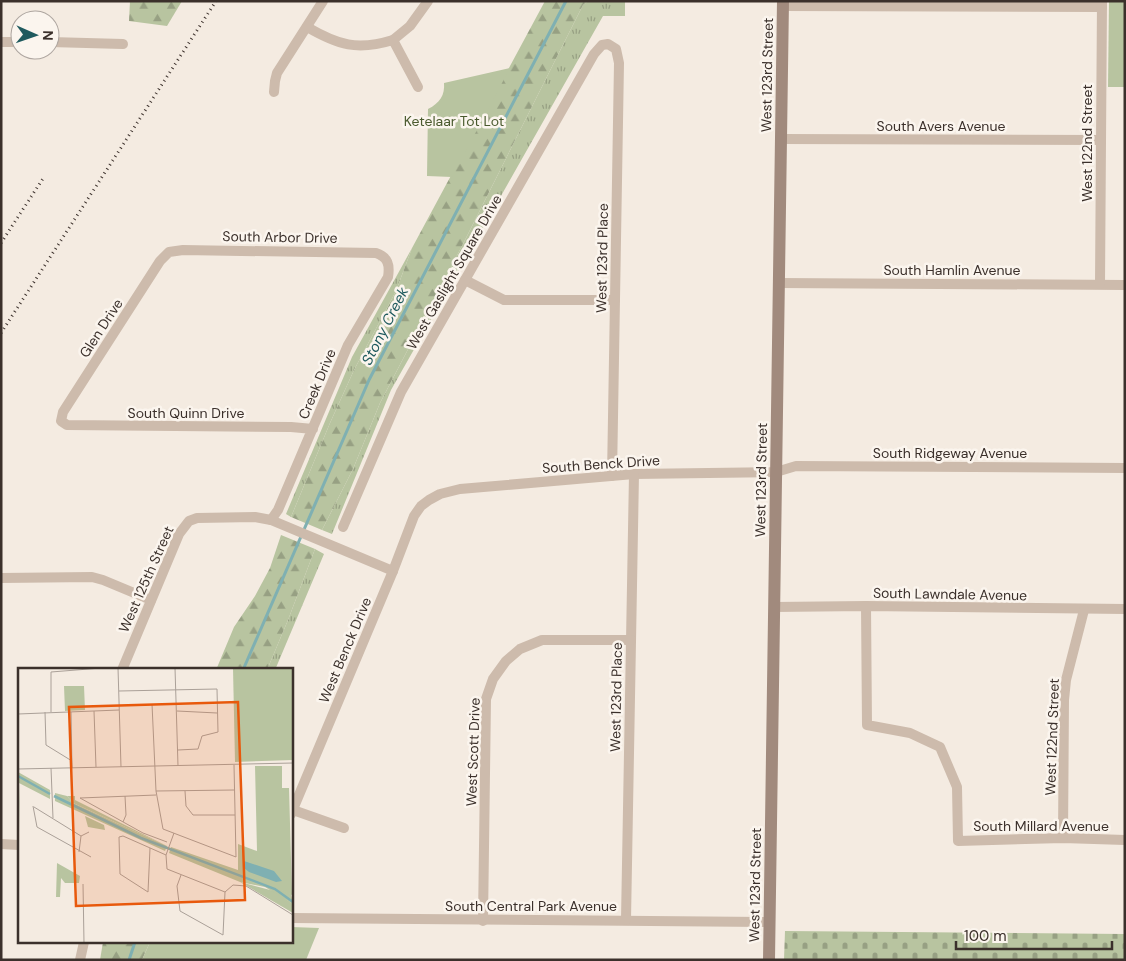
<svg xmlns="http://www.w3.org/2000/svg" width="1126" height="961" viewBox="0 0 1126 961" font-family="'DM Sans',sans-serif">
<style>
.grass{fill:url(#grass-tufts)}
.forest{fill:url(#forest-firs)}
.cemetery{fill:url(#cemetery-stones)}
.park{fill:#b8c4a0}
.lines{fill:none;stroke-linecap:round;stroke-linejoin:round}
.stream{stroke:#7fb0b2;stroke-width:3}
.street{stroke:#cdbbac;stroke-width:10}
.secondary{stroke:#a18a7d;stroke-width:12}
.rail{stroke:#3b302b;stroke-width:3;stroke-dasharray:1 4;stroke-linecap:butt}
.labels{text-anchor:middle;stroke-width:5;stroke-linejoin:round;paint-order:stroke}
.street-label{font-size:14px;fill:#3b302b;stroke:#fbf5ee}
.park-label{font-size:14px;fill:#4a5a2e;stroke:#fbf5ee}
.water-label{font-size:15px;font-style:italic;fill:#1f5a5e;stroke:#fbf5ee}
.inset-river{fill:none;stroke:#7fb0b2;stroke-width:2.5}
.inset-road{fill:none;stroke:#aaa098;stroke-width:1}
.view{fill:#e8590c;fill-opacity:0.15;stroke:#e8590c;stroke-width:2.5}
.inset-edge{fill:none;stroke:#3b302b;stroke-width:2.5}
</style>
<defs>
<pattern id="grass-tufts" width="24" height="20" patternUnits="userSpaceOnUse" patternTransform="scale(1.25)"><rect width="24" height="20" fill="#b8c4a0"/><path d="M3 7l-1-3M5 7V3M7 7l1-3M15 17l-1-3M17 17v-4M19 17l1-3" fill="none" stroke="#97a083"/></pattern>
<pattern id="forest-firs" width="22" height="20" patternUnits="userSpaceOnUse" patternTransform="scale(1.25)"><rect width="22" height="20" fill="#b8c4a0"/><path d="M5 1l3.5 6h-7zM16 11l3.5 6h-7z" fill="#97a083"/></pattern>
<pattern id="cemetery-stones" width="16" height="16" patternUnits="userSpaceOnUse" patternTransform="scale(1.25)"><rect width="16" height="16" fill="#b8c4a0"/><path d="M2 7V4a2 2 0 0 1 4 0v3zM10 15v-3a2 2 0 0 1 4 0v3z" fill="#97a083"/></pattern>
</defs>
<rect width="100%" height="100%" fill="#f4ebe1"/>
<!-- grass -->
<g class="grass">
<polygon points="588,1 625,1 625,16 603,16 391,390 332,534 322,530 353,469 380,403 464,242 583,5"/>
<polygon points="412,248 396,291 354,370 330,423 291,517 286,514 352,357"/>
<polygon points="315,549 324,554 275,670 267,670 288,620"/>
</g>
<!-- forest -->
<g class="forest">
<polygon points="130,1 182,1 167,26 129,21"/>
<polygon points="545,1 588,1 583,5 464,242 380,403 353,469 322,530 291,517 330,423 354,370 396,291 412,248"/>
<polygon points="281,535 315,549 288,620 267,670 216,670 234,627 255,596 270,568"/>
<polygon points="103,942 150,942 142,960 100,960"/>
</g>
<!-- cemetery -->
<polygon class="cemetery" points="785,931 1125,934 1125,960 784,960"/>
<!-- park -->
<g class="park">
<polygon points="1109,1 1125,1 1125,87 1108,87"/>
<path d="M510,68L452,177L427,176L428,109C440,103 445,95 444,83Z"/>
<polygon points="291,927 319,928 306,960 142,960 150,942 291,942"/>
</g>
<g class="lines">
<!-- stream -->
<g class="stream">
<polyline points="243,670 369,380 566,1"/>
<polyline points="129,960 135,942"/>
</g>
<!-- street -->
<g class="street">
<polyline points="783,6 1102,7"/>
<path d="M307,27C338,45 357,51 393,40L418,87"/>
<polyline points="393,40 410,26 428,1"/>
<polyline points="1,42 20,42"/>
<polyline points="50,42 123,44"/>
<polyline points="274,92 275,81 277,73 323,1"/>
<polyline points="781,139 1101,140"/>
<polyline points="465,280 504,300 615,300"/>
<polyline points="779,283 1125,285"/>
<polyline points="1100,284 1102,1"/>
<path d="M271,520L278,510L348,345L388,277C390,265 388,257 376,253L183,250L169,252L160,261L63,412L61,421L67,425L291,427L313,429"/>
<polyline points="343,527 401,392 594,54 602,45 608,44 616,49 619,63 612,476"/>
<polyline points="1,578 92,577 103,580 151,600"/>
<polyline points="866,606 867,725 910,733 940,747 957,787 958,841 1063,838 1125,840"/>
<polyline points="774,607 866,606 1125,609"/>
<polyline points="122,670 179,534 189,521 197,518 255,517 271,520 393,571"/>
<polyline points="293,810 344,828"/>
<polyline points="291,814 393,571 414,516 421,506 429,500 440,494 460,489 634,474 776,472 796,466 1125,468"/>
<polyline points="1063,838 1064,700 1066,680 1084,610"/>
<polyline points="1,844 19,845"/>
<polyline points="291,918 770,922"/>
<polyline points="626,920 634,474"/>
<polyline points="483,921 486,699 493,679 506,661 520,649 542,640 631,640"/>
<polyline points="80,960 84,942"/>
</g>
<!-- secondary -->
<polyline class="secondary" points="769,960 783,1"/>
<!-- rail -->
<g class="rail">
<polyline points="1,243 44,177"/>
<polyline points="1,333 216,1"/>
</g>
</g>
<g class="labels">
<!-- street labels -->
<g class="street-label">
<text transform="translate(767 75) rotate(-89)" y="5">West 123rd Street</text>
<text x="941" y="131">South Avers Avenue</text>
<text transform="translate(1087 143) rotate(-90)" y="5">West 122nd Street</text>
<text transform="translate(280 237) rotate(1)" y="5">South Arbor Drive</text>
<text transform="translate(602 258) rotate(-89)" y="5">West 123rd Place</text>
<text x="952" y="275">South Hamlin Avenue</text>
<text transform="translate(454 272) rotate(-60)" y="5">West Gaslight Square Drive</text>
<text transform="translate(101 328) rotate(-57)" y="5">Glen Drive</text>
<text transform="translate(317 384) rotate(-67)" y="5">Creek Drive</text>
<text x="186" y="418">South Quinn Drive</text>
<text x="950" y="458">South Ridgeway Avenue</text>
<text transform="translate(601 464) rotate(-4)" y="5">South Benck Drive</text>
<text transform="translate(761 480) rotate(-89)" y="5">West 123rd Street</text>
<text transform="translate(146 579) rotate(-66)" y="5">West 125th Street</text>
<text transform="translate(950 594) rotate(1)" y="5">South Lawndale Avenue</text>
<text transform="translate(345 650) rotate(-67)" y="5">West Benck Drive</text>
<text transform="translate(616 697) rotate(-89)" y="5">West 123rd Place</text>
<text transform="translate(1052 737) rotate(-88)" y="5">West 122nd Street</text>
<text transform="translate(473 752) rotate(-88)" y="5">West Scott Drive</text>
<text x="1041" y="831">South Millard Avenue</text>
<text transform="translate(755 885) rotate(-89)" y="5">West 123rd Street</text>
<text x="531" y="911">South Central Park Avenue</text>
</g>
<!-- park labels -->
<g class="park-label">
<text x="454" y="126">Ketelaar Tot Lot</text>
</g>
<!-- water labels -->
<g class="water-label">
<text transform="translate(385 326) rotate(-63)" y="5">Stony Creek</text>
</g>
</g>
<!-- overview -->
<g transform="translate(18 668)">
<rect width="275" height="275" fill="#f4ebe1"/>
<path d="M49,128H57V132L149,178L55,135ZM222,214L256,223L275,236V245Z" fill="#b8c4a0"/>
<path d="M0,104L32,122V131L1,115L2,165ZM37,125L49,128L55,135L149,178L147,183L37,133ZM153,179L220,202L273,226L275,236L247,219L222,214L151,185ZM39,195L62,208L61,215H47L43,210L42,229H38Z" fill="#b8c4a0"/>
<path d="M215,0H275V92L217,94Z" fill="#b8c4a0"/>
<path d="M46,18H66L67,42L47,43ZM237,98H264V120H271L274,227L220,204V176L239,183ZM67,148L86,157L87,162L70,159Z" fill="#b8c4a0"/>
<path d="M226,193L256,203L264,213L258,214L231,204L226,200Z" fill="#7fb0b2"/>
<path class="inset-river" d="M0,108L32,126M36,128L123,170L257,221L275,234"/>
<path class="inset-road" d="M100,0L103,99M157,0L160,98M101,23L199,21L200,64L184,68L180,81L160,82M134,36L138,123L145,161L218,189L216,97M76,43L78,99M159,43L199,45M27,44L28,77L54,93M33,44V4L83,0M53,44L54,100M0,46L101,42M33,100L35,150M0,101L275,95M138,123L216,122M167,123L168,138L175,147H217M62,130L125,165L149,174M62,130L138,127M15,138L19,159L73,189M16,139L63,168M105,154L108,147L107,128M156,165L148,187L149,201L207,224M132,180L130,224L102,206L101,169L105,168L148,187M61,184L63,168L71,164M163,207L159,218L162,243L205,267M65,216L66,275M207,224L215,217L228,218L275,247M205,267L207,224"/>
<path class="view" d="M220,34L227,232L58,238L51,39Z"/>
<rect width="275" height="275" class="inset-edge"/>
</g>
<!-- border -->
<rect width="1126" height="961" fill="none" stroke="#3b302b" stroke-width="5"/>
<!-- north arrow -->
<g transform="translate(35 35) rotate(92)"><circle r="24" fill="#fbf5ee" stroke="#aea6a0"/>
<path d="M0-4L9 19L0 12L-9 19Z" fill="#1f5a5e"/>
<text y="-8" font-size="14" font-weight="bold" text-anchor="middle" fill="#3b302b">N</text>
</g>
<!-- scale -->
<path d="M956 941v8h156v-8" fill="none" stroke="#3b302b" stroke-width="2.5"/>
<text x="964" y="941" font-size="15" fill="#3b302b" stroke="#fbf5ee" stroke-width="4" paint-order="stroke">100 m</text>
</svg>
